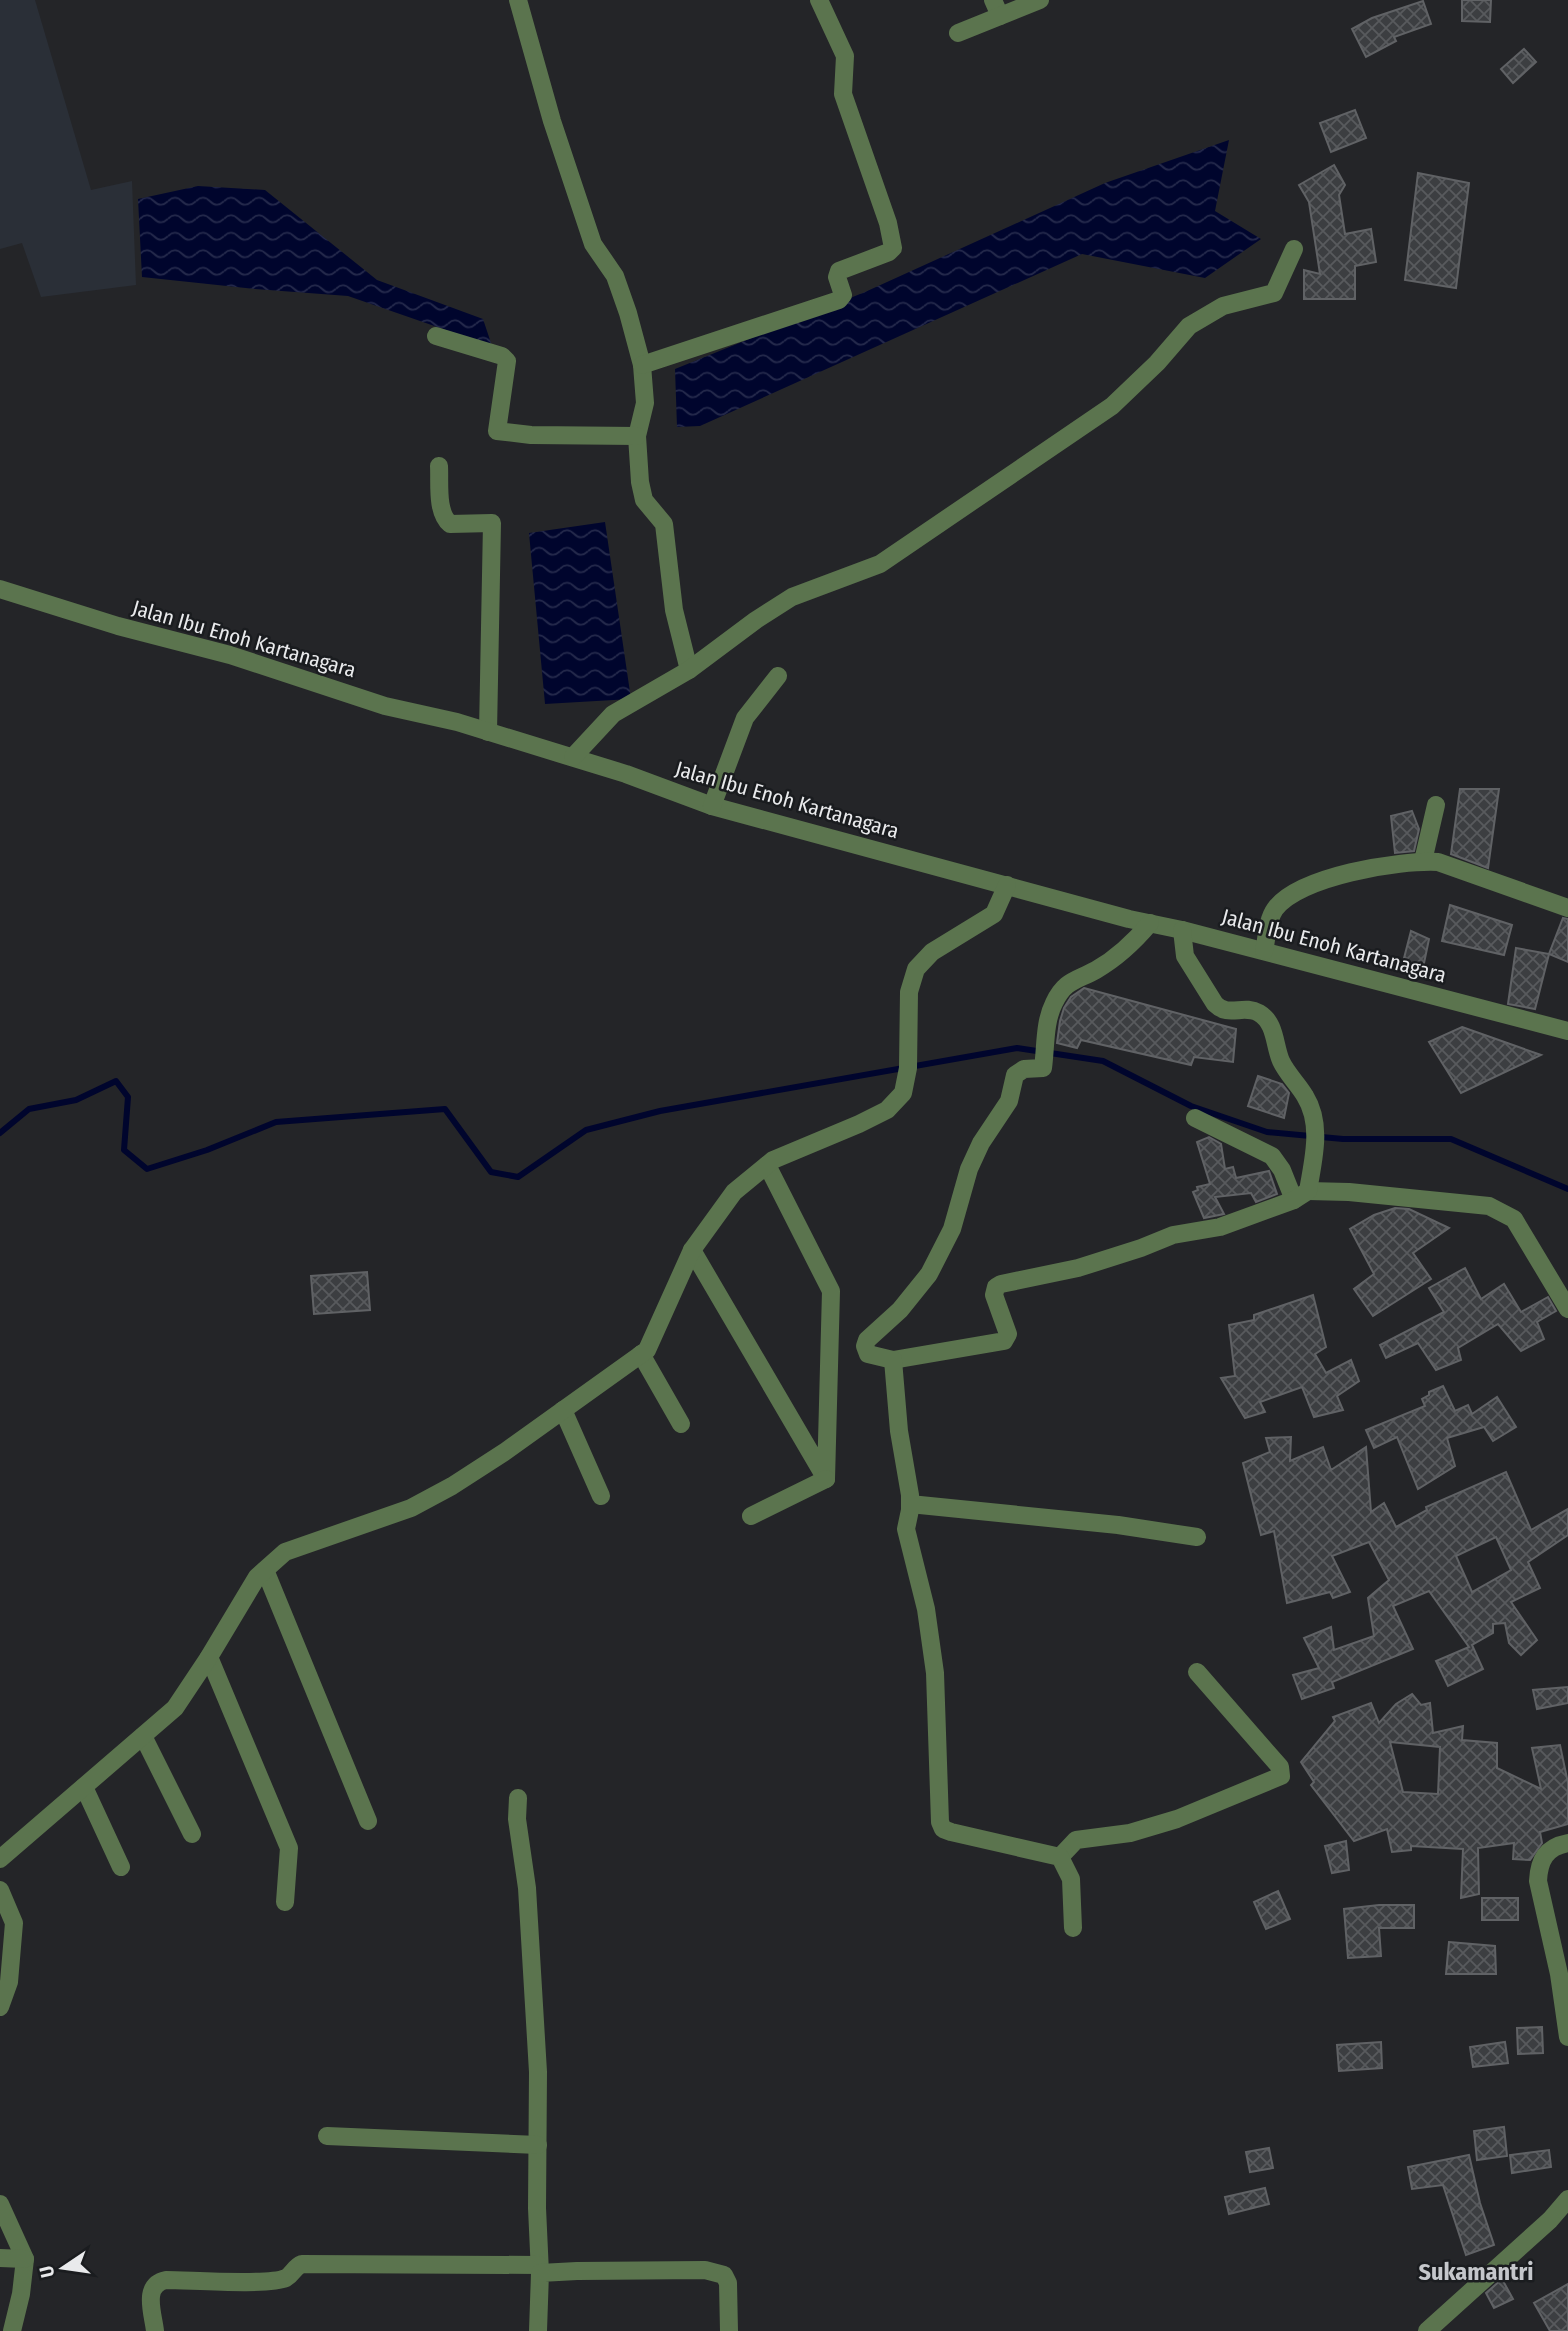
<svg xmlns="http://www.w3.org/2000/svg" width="1568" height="2331" viewBox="0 0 1568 2331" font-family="'Fira Sans Condensed',sans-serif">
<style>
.built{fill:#2a2f37}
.water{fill:url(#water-waves)}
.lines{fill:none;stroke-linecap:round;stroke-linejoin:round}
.stream{stroke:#00052d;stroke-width:6}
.building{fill:url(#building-cross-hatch);stroke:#606265;stroke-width:2;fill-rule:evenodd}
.minor{stroke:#5b744e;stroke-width:18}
.labels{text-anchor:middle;stroke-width:5;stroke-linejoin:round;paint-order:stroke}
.street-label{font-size:21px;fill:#e9eaec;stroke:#1a1c1f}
.quarter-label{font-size:24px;font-weight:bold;fill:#c5c7cb;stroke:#1a1c1f}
</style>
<defs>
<pattern id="water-waves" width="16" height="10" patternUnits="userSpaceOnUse" patternTransform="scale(1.75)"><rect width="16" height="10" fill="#00052d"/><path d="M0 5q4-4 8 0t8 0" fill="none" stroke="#252a4c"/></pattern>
<pattern id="building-cross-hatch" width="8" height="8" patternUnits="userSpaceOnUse" patternTransform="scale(1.75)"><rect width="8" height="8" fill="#3c3e41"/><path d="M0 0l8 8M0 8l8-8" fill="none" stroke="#585a5d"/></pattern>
</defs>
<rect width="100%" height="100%" fill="#242528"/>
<!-- built -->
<polygon class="built" points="0,0 35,0 91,190 132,181 136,285 41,297 22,243 0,249"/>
<!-- water -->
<g class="water">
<polygon points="1229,140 1215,211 1261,239 1205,278 1082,254 700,426 677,427 675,369 865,292 1105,183"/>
<polygon points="198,186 265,190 377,280 483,319 492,346 348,296 255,289 142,277 138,199"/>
<polygon points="605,522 631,699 545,704 529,533"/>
</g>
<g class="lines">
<!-- stream -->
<polyline class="stream" points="0,1133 29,1109 76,1100 116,1081 128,1097 124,1150 147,1169 207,1150 276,1122 445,1109 491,1172 518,1177 586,1130 660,1111 1017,1048 1103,1061 1191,1106 1267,1132 1343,1139 1451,1139 1568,1189"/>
</g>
<!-- building -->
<g class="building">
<polygon points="1462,0 1491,0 1490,22 1462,21"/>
<polygon points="1423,1 1431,24 1394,37 1396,41 1366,57 1352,29 1372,18"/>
<polygon points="1524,49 1536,62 1513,83 1501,69"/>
<polygon points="1355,110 1366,138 1331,152 1320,123"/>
<polygon points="1334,165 1345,185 1339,195 1345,234 1371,229 1376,262 1355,266 1355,299 1304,299 1304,270 1320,274 1309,202 1299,185"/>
<polygon points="1418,173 1469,183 1456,288 1405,280"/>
<polygon points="1460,789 1499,789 1488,868 1451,854"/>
<polygon points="1412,811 1419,829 1414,851 1395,853 1391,816"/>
<polygon points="1450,905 1512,925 1504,955 1442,941"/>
<polygon points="1563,918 1568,919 1568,962 1549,954"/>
<polygon points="1411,931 1429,939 1423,968 1403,962"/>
<polygon points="1516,948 1549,954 1535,1009 1508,1004"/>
<polygon points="1084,988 1236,1029 1233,1062 1194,1057 1191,1065 1081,1040 1077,1048 1057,1043 1060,1021 1064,1008 1071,997"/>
<polygon points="1462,1027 1541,1055 1461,1093 1429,1042"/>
<polygon points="1258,1076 1282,1084 1289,1093 1284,1118 1248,1106"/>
<polygon points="1209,1137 1221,1144 1225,1169 1233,1167 1236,1178 1269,1171 1277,1194 1256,1202 1251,1193 1215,1197 1224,1214 1204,1218 1193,1192 1198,1190 1197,1187 1210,1184 1197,1142"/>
<polygon points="1395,1208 1409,1209 1449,1228 1413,1253 1431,1279 1373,1316 1354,1289 1374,1274 1350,1229 1374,1215"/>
<polygon points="1465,1268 1481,1299 1504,1284 1521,1312 1548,1297 1556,1311 1537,1322 1544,1339 1521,1351 1498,1324 1458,1348 1461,1360 1436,1370 1418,1343 1386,1358 1380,1345 1444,1312 1429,1288"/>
<polygon points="367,1272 370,1310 314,1314 311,1276"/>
<polygon points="1313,1295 1326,1347 1315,1354 1326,1373 1351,1360 1359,1381 1337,1396 1343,1410 1314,1417 1302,1387 1260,1402 1265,1412 1245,1418 1221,1378 1235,1376 1229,1325 1254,1320 1254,1315"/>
<polygon points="1443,1386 1455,1411 1468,1405 1472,1414 1497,1397 1516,1427 1493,1441 1484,1427 1447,1438 1455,1466 1418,1489 1397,1437 1374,1448 1366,1430 1425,1406 1422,1399 1429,1395 1429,1392"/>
<path d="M1291,1437L1290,1461L1323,1447L1331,1470L1366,1447L1371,1512L1384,1503L1396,1527L1427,1510L1426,1507L1506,1472L1531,1530L1568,1509V1535L1528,1562L1540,1588L1511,1602L1537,1640L1521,1655L1509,1643L1505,1623L1493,1624V1633L1472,1645L1483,1669L1448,1686L1436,1661L1469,1647L1429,1591L1393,1606L1413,1649L1332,1682L1334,1688L1302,1699L1293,1675L1319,1668L1304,1638L1331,1627L1334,1650L1374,1636L1368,1598L1389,1580L1369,1542L1332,1556L1350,1592L1333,1598L1330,1592L1287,1603L1274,1531L1261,1535L1243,1463L1270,1452L1266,1438ZM1496,1537L1511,1570L1472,1592L1456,1556Z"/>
<polygon points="1568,1687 1568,1703 1537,1709 1533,1690"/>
<path d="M1412,1694L1421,1705L1430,1703L1433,1733L1463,1726L1462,1740L1497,1743V1768L1541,1789L1532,1748L1560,1745L1568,1783V1824L1540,1832L1542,1843L1530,1860L1513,1859L1514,1843L1478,1848L1479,1894L1461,1898L1463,1849L1411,1846V1850L1392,1852L1387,1829L1354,1841L1311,1785L1314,1782L1301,1762L1335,1721L1333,1717L1371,1703L1379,1723L1396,1704ZM1390,1742L1440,1747L1438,1794L1403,1792Z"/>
<polygon points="1346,1841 1349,1870 1332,1873 1325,1846"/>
<polygon points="1278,1891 1290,1919 1266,1929 1254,1902"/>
<rect x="1482" y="1898" width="36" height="22"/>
<polygon points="1379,1905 1414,1905 1414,1928 1379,1928 1381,1956 1348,1958 1344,1909"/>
<polygon points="1449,1942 1495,1946 1496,1974 1446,1974"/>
<polygon points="1542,2027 1543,2053 1518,2054 1517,2028"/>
<polygon points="1381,2042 1382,2068 1339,2071 1337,2045"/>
<polygon points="1505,2042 1508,2063 1473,2067 1470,2047"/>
<polygon points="1504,2127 1507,2156 1477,2160 1474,2131"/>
<polygon points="1269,2148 1273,2168 1250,2172 1246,2152"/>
<polygon points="1549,2150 1551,2167 1512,2173 1510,2155"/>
<polygon points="1469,2155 1480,2203 1494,2245 1466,2255 1443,2185 1412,2189 1408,2167"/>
<polygon points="1265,2188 1269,2204 1229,2214 1225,2197"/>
<polygon points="1502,2279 1513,2299 1494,2308 1486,2293"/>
<polygon points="1568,2284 1568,2331 1550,2331 1534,2303"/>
</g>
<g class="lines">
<!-- minor -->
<g class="minor">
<polyline points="518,0 552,121 593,244 615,276 628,313 642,365 645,403 637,436 640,482 644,500 664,524 674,610 689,670"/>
<polyline points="993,0 1000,16"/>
<polyline points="958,33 1040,0"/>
<polyline points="436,336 502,356 507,361 497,431 531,435 637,436"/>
<polyline points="642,365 839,300 843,295 837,277 839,271 889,252 893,248 888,223 843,94 845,56 819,0"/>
<path d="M439,466C440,483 436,512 450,524L492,523L488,732"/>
<polyline points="0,589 118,626 230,655 385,706 457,722 626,774 712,806 1129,919 1182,930 1568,1031"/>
<polyline points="573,757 613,714 689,670 756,620 792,597 880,564 1112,406 1157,363 1189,326 1223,306 1274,293 1294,249"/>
<polyline points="712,806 745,718 778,676"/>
<polyline points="1423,861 1436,805"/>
<path d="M1264,951C1267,938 1267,920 1275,909C1299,876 1399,860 1438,862L1568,908"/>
<polyline points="1195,1118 1272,1156 1282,1170 1294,1200"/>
<polyline points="1308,1191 1349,1192 1489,1206 1514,1219 1568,1309"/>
<polyline points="692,1250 826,1479 831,1291 767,1165"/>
<polyline points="641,1354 681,1424"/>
<path d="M893,1360L1004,1341L1008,1334L994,1295L996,1287L1001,1284L1078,1268L1141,1248L1173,1235L1220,1227L1294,1200L1308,1191C1313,1160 1323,1125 1305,1096C1298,1084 1287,1074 1281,1061C1274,1045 1276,1023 1259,1013C1243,1004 1229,1018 1215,1004L1185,956L1182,930"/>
<polyline points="563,1410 601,1496"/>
<polyline points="910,1504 1118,1525 1197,1537"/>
<polyline points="751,1516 826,1479"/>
<polyline points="265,1570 368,1821"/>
<polyline points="209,1657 289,1848 285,1902"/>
<polyline points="143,1736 192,1834"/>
<polyline points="84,1787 121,1867"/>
<polyline points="518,1798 517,1819 527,1888 538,2072 537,2208 540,2273"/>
<path d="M1568,1843C1546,1847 1539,1860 1538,1881L1559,1974L1568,2037"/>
<polyline points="1060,1857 1076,1840 1130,1833 1177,1819 1281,1776 1280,1767 1197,1672"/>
<polyline points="0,1859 175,1708 209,1657 257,1577 285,1552 411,1508 452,1486 506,1451 647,1350 692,1250 734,1192 773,1160 859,1124 887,1110 903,1093 908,1068 909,992 916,969 932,952 994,914 1007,885"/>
<polyline points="0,1890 14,1923 9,1982 0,2007"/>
<path d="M1073,1928L1071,1879L1060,1857L951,1832L943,1829L940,1822L935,1673L926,1609L906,1529L910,1510V1495L899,1431L893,1360L868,1354L865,1346L867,1340L900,1310L929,1274L952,1229L969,1169L981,1143L1009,1101L1015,1075L1024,1069L1043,1068C1046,1046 1044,1023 1054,1003C1065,980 1076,981 1096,970C1117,958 1134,942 1150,923"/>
<polyline points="327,2136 538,2145"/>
<polyline points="0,2204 25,2259 21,2294 12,2331"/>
<polyline points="0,2258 25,2259"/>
<path d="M155,2331C153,2313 142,2285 166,2280C190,2280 268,2286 286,2278C293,2274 294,2267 302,2264L539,2265"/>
<polyline points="538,2331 540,2273 577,2271 705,2270 724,2275 728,2283 729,2331"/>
<polyline points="1427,2331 1550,2220 1568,2199"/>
</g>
</g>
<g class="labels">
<!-- street labels -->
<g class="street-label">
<text transform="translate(244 639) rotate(16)" y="7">Jalan Ibu Enoh Kartanagara</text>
<text transform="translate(787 800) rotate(16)" y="7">Jalan Ibu Enoh Kartanagara</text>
<text transform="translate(1334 946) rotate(15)" y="7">Jalan Ibu Enoh Kartanagara</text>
</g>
<!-- quarter labels -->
<g class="quarter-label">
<text x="1476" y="2280">Sukamantri</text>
</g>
</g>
<!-- north arrow -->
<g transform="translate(63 2268) rotate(257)" stroke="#1a1c1f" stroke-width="5" paint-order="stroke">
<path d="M0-5L12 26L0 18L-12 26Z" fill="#e9eaec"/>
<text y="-10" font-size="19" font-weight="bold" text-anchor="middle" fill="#e9eaec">U</text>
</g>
</svg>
